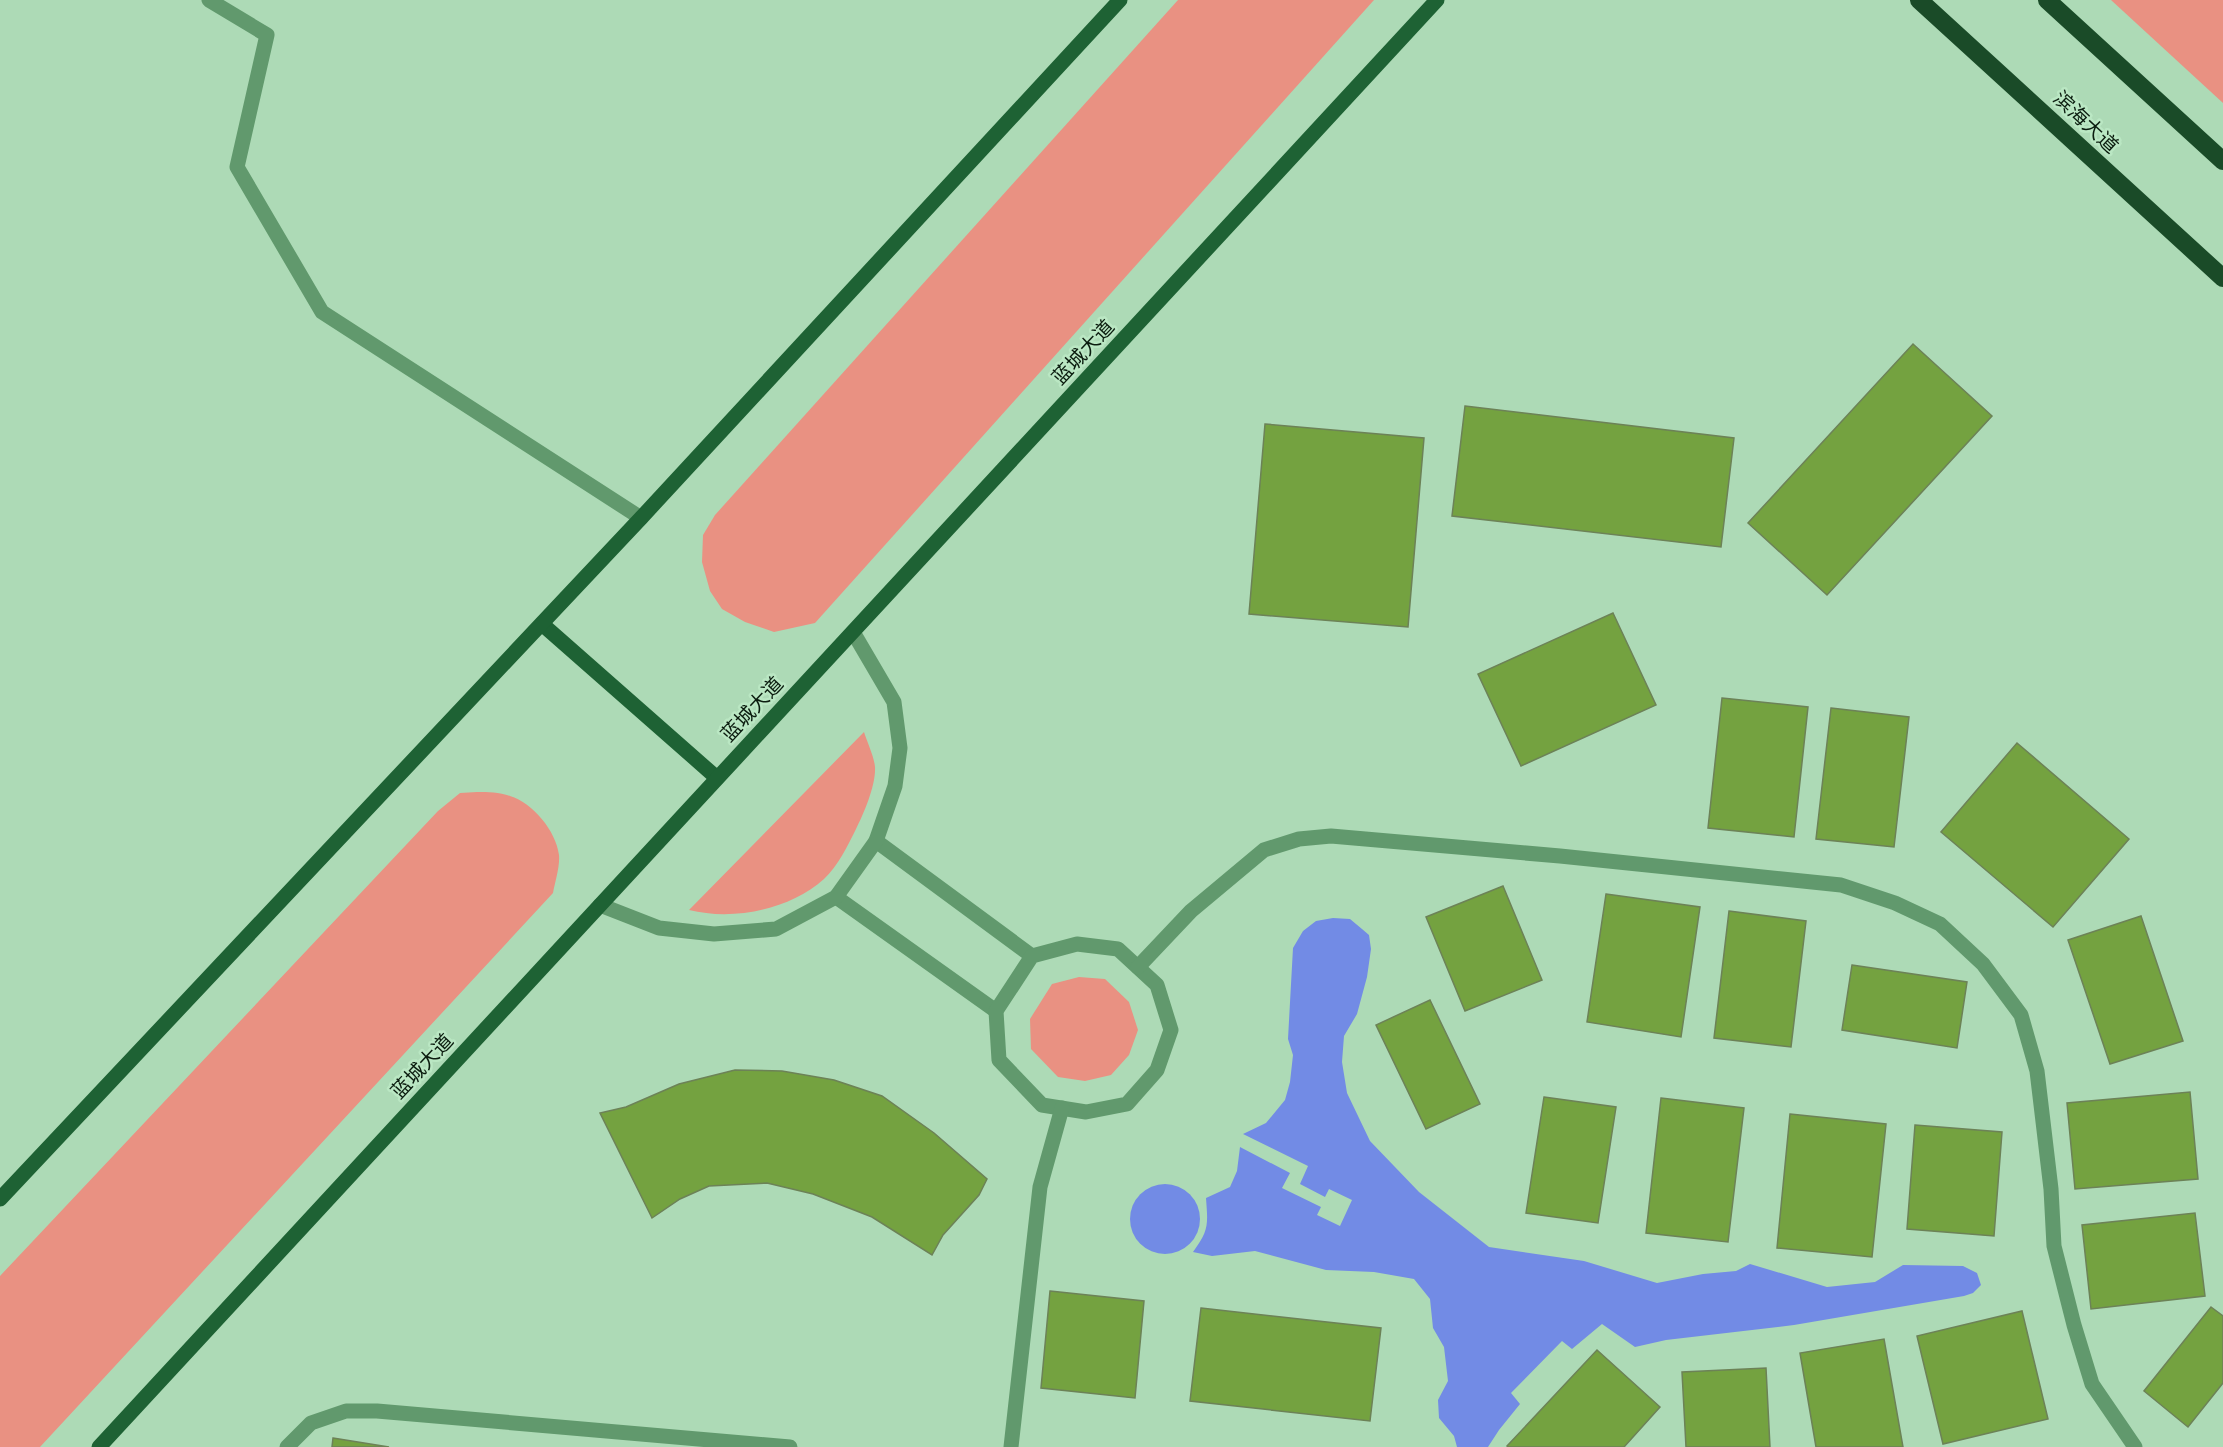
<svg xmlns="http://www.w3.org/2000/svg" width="2223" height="1447" viewBox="0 0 2223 1447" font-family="Georgia,'Noto Sans SC',serif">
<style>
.green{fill:#e99182}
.water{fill:#728be5}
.building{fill:#74a240;stroke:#6c8257;stroke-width:1.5}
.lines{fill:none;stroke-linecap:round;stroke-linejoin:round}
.minor{stroke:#61996d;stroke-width:15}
.major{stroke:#1e6234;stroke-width:15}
.highway{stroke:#1a4b28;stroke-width:18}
.labels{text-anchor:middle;stroke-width:5;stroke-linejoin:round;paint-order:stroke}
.street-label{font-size:20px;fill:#0b1c0f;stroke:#bae7c3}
</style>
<rect width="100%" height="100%" fill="#addab6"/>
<!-- green -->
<g class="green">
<polygon points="1178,0 1374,0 815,623 774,632 745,622 722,609 710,591 702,562 703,535 715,515"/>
<polygon points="2111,0 2223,0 2223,103"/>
<path d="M864,732C867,742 874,756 875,767C876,785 864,813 856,829C848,845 838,866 824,879C789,910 733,921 689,910Z"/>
<path d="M477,792C488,792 499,792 510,796C533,803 556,831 559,855C560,867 555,882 553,893L40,1447H0V1276L438,811L460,793Z"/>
<polygon points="1079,977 1105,979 1129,1002 1138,1030 1129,1055 1111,1075 1085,1081 1058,1077 1031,1049 1030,1019 1052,984"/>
</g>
<!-- water -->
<g class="water">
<path d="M1333,918L1350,919L1362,929L1369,935L1371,949L1367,977L1357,1014L1344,1036L1342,1062L1347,1093L1370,1141L1419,1192L1489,1247L1584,1261L1657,1283L1703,1274L1736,1271L1750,1264L1827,1287L1875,1282L1903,1265L1963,1266L1977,1273L1981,1285L1973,1293L1964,1296L1794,1325L1666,1340L1635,1347L1602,1324L1572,1349L1562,1341L1511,1393L1520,1404L1499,1430L1488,1447H1457L1454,1436L1439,1418L1438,1400L1448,1381L1444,1347L1433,1328L1430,1299L1414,1279L1374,1272L1326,1270L1255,1251L1212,1256L1193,1252C1209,1230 1208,1225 1206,1198L1230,1187L1237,1171L1240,1147L1290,1173L1282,1188L1321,1207L1317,1215L1340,1226L1352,1200L1329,1189L1325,1197L1300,1184L1308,1166L1243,1134L1266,1123L1285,1100L1290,1082L1293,1055L1288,1039L1293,948L1303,931L1316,921Z"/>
<circle cx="1165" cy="1219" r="35"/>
</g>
<!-- building -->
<g class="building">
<polygon points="1913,344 1992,416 1827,595 1748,523"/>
<polygon points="1465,406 1734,438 1721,547 1452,516"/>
<polygon points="1265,424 1424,438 1408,627 1249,614"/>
<polygon points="1613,613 1656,705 1521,766 1478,674"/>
<polygon points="1722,698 1808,707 1794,837 1708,828"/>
<polygon points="1831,708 1909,717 1894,847 1816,839"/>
<polygon points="2017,743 2129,839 2053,927 1941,832"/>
<polygon points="1503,886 1542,980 1465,1011 1426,917"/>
<polygon points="1606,894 1700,907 1681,1037 1587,1022"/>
<polygon points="1729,911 1806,921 1791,1047 1714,1038"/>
<polygon points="2141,916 2183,1041 2110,1064 2068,940"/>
<polygon points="1852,965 1967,982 1957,1048 1842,1030"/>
<polygon points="1430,1000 1480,1104 1426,1129 1376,1025"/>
<polygon points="735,1070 782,1071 834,1080 882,1096 934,1133 987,1179 979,1195 943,1235 932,1255 872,1217 813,1194 767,1183 709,1186 680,1199 652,1218 600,1113 626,1107 679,1084"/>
<polygon points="2190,1092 2198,1179 2075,1189 2067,1103"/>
<polygon points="1544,1097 1616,1107 1598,1223 1526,1213"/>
<polygon points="1661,1098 1744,1108 1728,1242 1646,1233"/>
<polygon points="1790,1114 1886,1124 1872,1257 1777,1248"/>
<polygon points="1915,1125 2002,1132 1994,1236 1907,1229"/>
<polygon points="2195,1213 2205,1296 2091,1309 2082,1225"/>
<polygon points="1050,1291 1144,1301 1135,1398 1041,1388"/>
<polygon points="2211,1307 2223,1316 2223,1383 2188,1427 2144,1391"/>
<polygon points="1201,1308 1381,1328 1370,1421 1190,1401"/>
<polygon points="2022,1311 2048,1419 1943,1444 1917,1336"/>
<polygon points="1884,1339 1903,1447 1816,1447 1800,1353"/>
<polygon points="1597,1350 1660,1407 1624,1447 1508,1447 1507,1446"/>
<polygon points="1766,1368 1770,1447 1686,1447 1682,1372"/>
<polygon points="333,1438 389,1447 332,1447"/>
</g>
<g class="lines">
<!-- minor -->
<g class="minor">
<polyline points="209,0 267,35 237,167 322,312 641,518"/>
<polyline points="876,841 1032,956"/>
<polyline points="836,897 996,1011"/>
<polyline points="600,905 659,928 714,934 776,929 836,897 876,841 895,786 900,748 894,702 853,632"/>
<polygon points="1077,944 1118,949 1157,985 1171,1030 1157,1070 1127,1104 1086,1112 1042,1105 999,1060 996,1011 1032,956"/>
<polyline points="1138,967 1191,911 1264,850 1299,839 1331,836 1560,856 1841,885 1895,903 1940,924 1983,964 2021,1015 2037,1071 2051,1189 2054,1246 2074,1325 2092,1384 2135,1447"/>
<polyline points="287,1447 311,1423 346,1411 377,1411 790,1447"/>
<polyline points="1011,1447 1040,1187 1062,1108"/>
</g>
<!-- major -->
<g class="major">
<polyline points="542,624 717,778"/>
<polyline points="0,1199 641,518 1120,0"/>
<polyline points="99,1447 1437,0"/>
</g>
<!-- highway -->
<g class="highway">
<polyline points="1919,0 2223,278"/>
<polyline points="2047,0 2223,161"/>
</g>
</g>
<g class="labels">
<!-- street labels -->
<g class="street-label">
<text transform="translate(2086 122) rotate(43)" y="7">滨海大道</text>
<text transform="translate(1083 352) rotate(-47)" y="7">蓝城大道</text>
<text transform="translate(752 709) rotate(-47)" y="7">蓝城大道</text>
<text transform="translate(422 1066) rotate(-47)" y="7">蓝城大道</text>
</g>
</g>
</svg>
